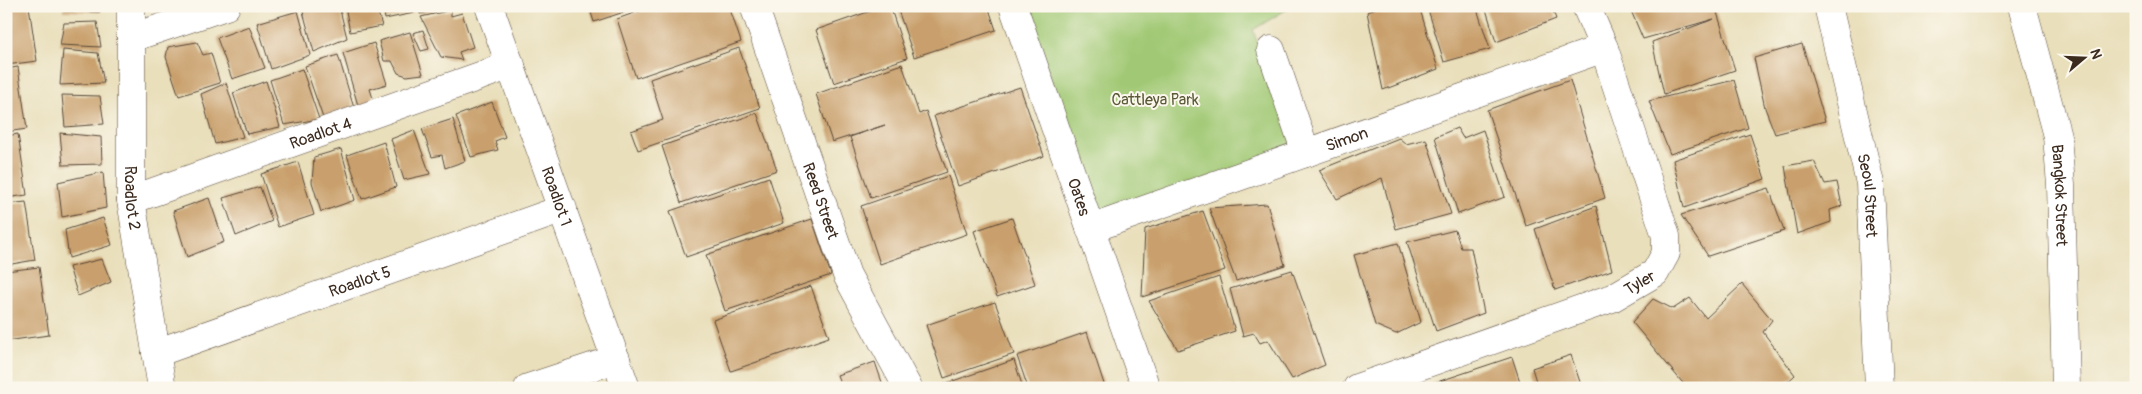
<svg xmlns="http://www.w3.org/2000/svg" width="2142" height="394" viewBox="0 0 2142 394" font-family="Pangolin,sans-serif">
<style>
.green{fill:#a1c974;stroke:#6e7a49}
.building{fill:#c9a06d}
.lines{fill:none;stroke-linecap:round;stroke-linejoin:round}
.minor-casing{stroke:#554536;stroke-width:29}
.tertiary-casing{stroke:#554536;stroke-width:29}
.minor{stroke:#fff;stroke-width:28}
.tertiary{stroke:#fff;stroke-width:28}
.labels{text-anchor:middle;stroke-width:4;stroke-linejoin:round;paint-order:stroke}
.park-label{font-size:16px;fill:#5a5a38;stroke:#fbf7ec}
.street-label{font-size:16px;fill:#3b2a1e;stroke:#fbf7ec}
</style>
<rect width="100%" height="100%" fill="#fbf7ec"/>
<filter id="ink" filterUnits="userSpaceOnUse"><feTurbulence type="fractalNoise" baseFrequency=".02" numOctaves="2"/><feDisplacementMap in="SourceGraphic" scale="10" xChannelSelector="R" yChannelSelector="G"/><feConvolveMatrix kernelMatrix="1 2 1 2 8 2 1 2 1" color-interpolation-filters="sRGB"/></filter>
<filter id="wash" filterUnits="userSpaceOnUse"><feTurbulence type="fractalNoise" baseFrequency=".0096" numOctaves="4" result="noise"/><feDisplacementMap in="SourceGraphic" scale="20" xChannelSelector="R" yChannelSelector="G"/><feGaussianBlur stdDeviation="1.12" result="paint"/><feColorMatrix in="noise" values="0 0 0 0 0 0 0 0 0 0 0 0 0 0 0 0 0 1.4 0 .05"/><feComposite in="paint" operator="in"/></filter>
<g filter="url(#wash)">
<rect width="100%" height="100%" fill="#e9dfbb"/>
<!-- green -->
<polygon class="green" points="1026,6 1292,6 1253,30 1293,148 1097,218"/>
<g id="blocks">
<!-- building -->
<g class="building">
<polygon points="6,6 29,6 37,61 6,65"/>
<polygon points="63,6 99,6 100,12 63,11"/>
<polygon points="309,6 339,6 347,38 314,52 302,8"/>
<polygon points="345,6 376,6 382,26 350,32"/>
<polygon points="383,6 413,6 414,13 385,19"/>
<polygon points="418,6 447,6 447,7 420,14"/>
<polygon points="589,6 639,6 639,7 594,22"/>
<polygon points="654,6 729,6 741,42 636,78 617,19"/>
<polygon points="885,6 890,6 907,58 834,83 816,30"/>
<polygon points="908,6 988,6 996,30 914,57 898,10"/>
<polygon points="1380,6 1419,6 1438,69 1383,90 1367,12"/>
<polygon points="1427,6 1476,6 1490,49 1444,62"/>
<polygon points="1485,6 1551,6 1556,19 1496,42"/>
<polygon points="1629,6 1715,6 1735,70 1664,94 1652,42 1714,19 1643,39"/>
<polygon points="451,10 451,16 462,13 473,47 459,52 462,60 441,57 421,17"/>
<polygon points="298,11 310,55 271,69 257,23"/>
<polygon points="97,22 101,47 60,45 64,23"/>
<polygon points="249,26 265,68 232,79 217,38"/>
<polygon points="423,30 429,49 421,51 413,33"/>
<polygon points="410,32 423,74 407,76 398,73 392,61 384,61 379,41"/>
<polygon points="197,42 203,55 211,53 220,83 179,96 166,57 168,47"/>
<polygon points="374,43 387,84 370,89 375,105 359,109 343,53"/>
<polygon points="1802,44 1825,121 1775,134 1765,108 1754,58"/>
<polygon points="739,48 760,108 638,150 631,131 663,120 650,79"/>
<polygon points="63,50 98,53 104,83 60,85"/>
<polygon points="338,55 354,108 323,118 305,66"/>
<polygon points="902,64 919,114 926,111 947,172 871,198 850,137 885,125 832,142 816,94"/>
<polygon points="18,67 27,129 6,132 6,69"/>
<polygon points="302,69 319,119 284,125 270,80"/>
<polygon points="1570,80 1605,198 1526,226 1487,110"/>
<polygon points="1734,80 1748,128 1670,154 1649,101"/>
<polygon points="266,81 280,127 247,134 233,93"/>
<polygon points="226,83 243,137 215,144 201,94"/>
<polygon points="1020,87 1044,156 958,186 934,116"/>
<polygon points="62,95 100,96 104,124 65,127"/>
<polygon points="492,102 505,137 495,141 498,150 471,157 456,116"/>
<polygon points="757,113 777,170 681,203 662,146"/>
<polygon points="453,119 465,161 445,168 442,155 432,157 422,129"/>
<polygon points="1457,128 1463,138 1483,130 1505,197 1458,214 1435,137"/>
<polygon points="414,130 430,174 404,180 391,139"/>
<polygon points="60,133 101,137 102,164 63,165"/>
<polygon points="18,134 27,195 6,198 6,136"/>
<polygon points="1750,134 1765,179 1684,208 1673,160"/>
<polygon points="1399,138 1406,144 1426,139 1451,214 1396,229 1382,178 1337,199 1319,170"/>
<polygon points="384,142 396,187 362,199 347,155"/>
<polygon points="341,149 355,200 321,212 312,182 314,157"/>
<polygon points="1814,161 1825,184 1837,182 1842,206 1830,210 1831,222 1797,234 1785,166"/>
<polygon points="298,162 314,215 278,227 261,174"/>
<polygon points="103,172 106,208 62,217 58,182"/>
<polygon points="948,176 967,234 880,264 861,206"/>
<polygon points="769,177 784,223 686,257 670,211"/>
<polygon points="260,187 272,221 236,236 223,198"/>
<polygon points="1769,188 1784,231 1708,256 1681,215"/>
<polygon points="209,198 224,242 187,257 173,211"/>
<polygon points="26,202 35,260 6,265 6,204"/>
<polygon points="1267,204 1285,265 1236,281 1209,208"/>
<polygon points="1596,206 1612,270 1555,290 1535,229"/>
<polygon points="1203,211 1225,270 1142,297 1145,229"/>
<polygon points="103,218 112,245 69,258 65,230"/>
<polygon points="1012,218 1035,284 997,297 974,231"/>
<polygon points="812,219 831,275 725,311 706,255"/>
<polygon points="1455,230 1461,248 1471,248 1484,313 1436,331 1407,242"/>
<polygon points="1398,243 1421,322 1396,334 1375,325 1354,255"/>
<polygon points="102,259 111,282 78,296 69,267"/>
<polygon points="39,267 49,335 6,341 6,271"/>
<polygon points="1292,270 1325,365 1292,379 1268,340 1260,343 1254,333 1243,336 1230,289"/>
<polygon points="1219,277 1235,331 1178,350 1149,301"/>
<polygon points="1742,284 1772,320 1763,332 1795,375 1781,388 1687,388 1632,322 1653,299 1673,309 1690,298 1706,318"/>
<polygon points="811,286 829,337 731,371 713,320"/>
<polygon points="995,302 1014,354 944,378 926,325"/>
<polygon points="1087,332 1104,384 1093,388 1028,388 1017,356"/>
<polygon points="1571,355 1582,388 1538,388 1532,368"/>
<polygon points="1512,357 1522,388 1422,388 1422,387"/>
<polygon points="1014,360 1023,388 945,388 944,384"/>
<polygon points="875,362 884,388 842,388 837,375"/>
</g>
</g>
</g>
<g filter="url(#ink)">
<use href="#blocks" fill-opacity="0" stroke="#554536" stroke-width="1"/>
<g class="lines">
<defs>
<g id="minor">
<path id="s1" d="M131,6V200L162,388"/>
<path id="s2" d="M489,6L626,388"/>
<path id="s3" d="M1013,6L1146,388"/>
<path id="s4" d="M1828,6L1870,183L1879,388"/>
<path id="s5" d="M2022,6L2057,136L2061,185L2066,388"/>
<polyline points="131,38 226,6"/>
<polyline points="1271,50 1306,153"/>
<path id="s6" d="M131,200L511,65"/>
<path id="s7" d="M1090,229L1604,48"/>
<path id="s8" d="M156,353L563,209"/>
<polyline points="528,388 616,359"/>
<path id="s9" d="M1357,388L1612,298L1655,273L1666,253V236L1604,48L1586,6"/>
</g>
<g id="tertiary">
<path id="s10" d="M754,6L847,275L908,388"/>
</g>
</defs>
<!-- minor casing -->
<use href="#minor" class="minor-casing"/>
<!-- tertiary casing -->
<use href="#tertiary" class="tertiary-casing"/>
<!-- minor -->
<use href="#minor" class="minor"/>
<!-- tertiary -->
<use href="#tertiary" class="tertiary"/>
</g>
</g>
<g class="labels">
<!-- park labels -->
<g class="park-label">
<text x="1155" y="105">Cattleya Park</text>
</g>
<!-- street labels -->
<g class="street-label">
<text dy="6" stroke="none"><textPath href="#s6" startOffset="201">Roadlot 4</textPath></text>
<text dy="6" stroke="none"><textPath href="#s7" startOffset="272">Simon</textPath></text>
<text dy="6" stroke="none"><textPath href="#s4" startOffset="194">Seoul Street</textPath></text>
<text dy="6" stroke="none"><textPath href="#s5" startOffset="194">Bangkok Street</textPath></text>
<text dy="6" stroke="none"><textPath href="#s2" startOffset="202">Roadlot 1</textPath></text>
<text dy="6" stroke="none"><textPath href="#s3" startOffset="202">Oates</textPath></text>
<text dy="6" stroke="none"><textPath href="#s1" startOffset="192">Roadlot 2</textPath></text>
<text dy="6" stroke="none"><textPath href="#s10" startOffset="206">Reed Street</textPath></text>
<text dy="6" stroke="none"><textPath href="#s8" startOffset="216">Roadlot 5</textPath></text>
<text dy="6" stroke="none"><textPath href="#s9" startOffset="302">Tyler</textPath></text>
</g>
</g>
<!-- margin -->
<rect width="2142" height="394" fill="none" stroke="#fbf7ec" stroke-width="25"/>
<!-- north arrow -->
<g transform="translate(2084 58) rotate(71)" stroke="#fbf7ec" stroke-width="4" paint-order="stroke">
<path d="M0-4L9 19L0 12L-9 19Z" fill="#3b2a1e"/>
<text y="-8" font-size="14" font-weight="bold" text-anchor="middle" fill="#3b2a1e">N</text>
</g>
</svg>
